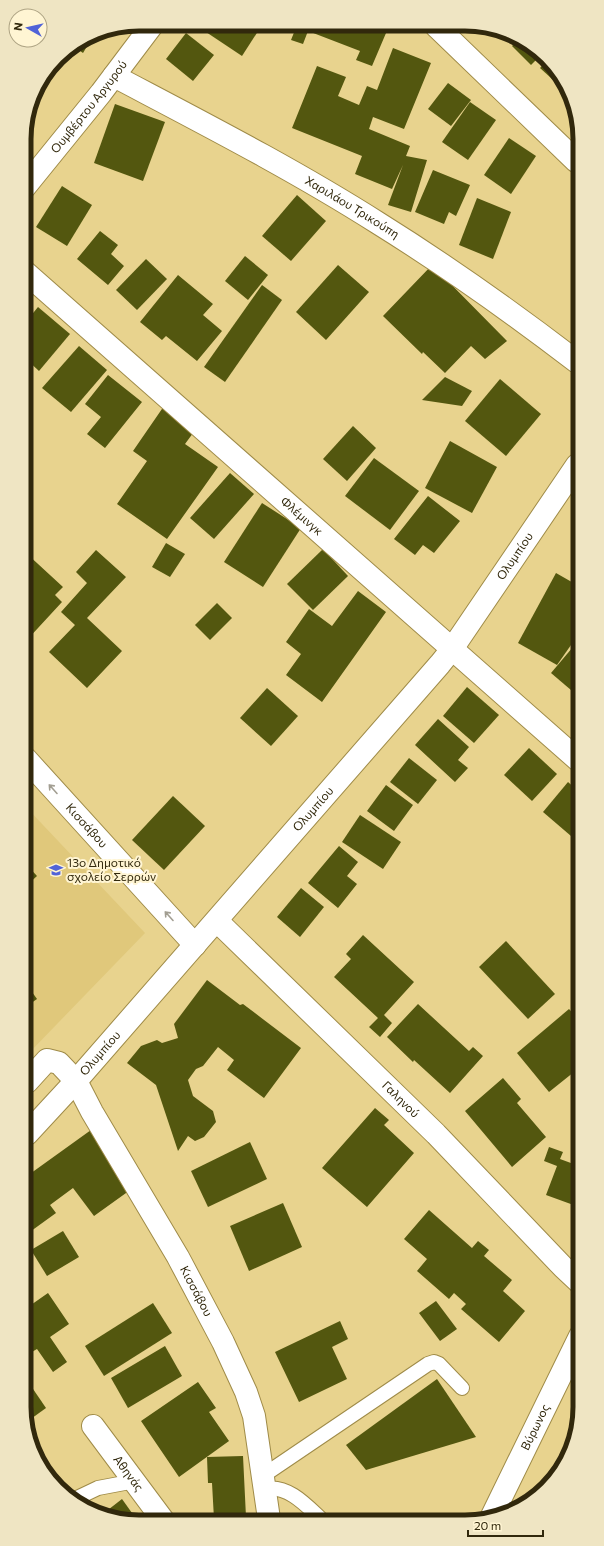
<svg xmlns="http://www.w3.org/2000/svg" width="604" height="1546" viewBox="0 0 604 1546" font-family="Commissioner,sans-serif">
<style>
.built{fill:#e0c87b}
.building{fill:#53570f}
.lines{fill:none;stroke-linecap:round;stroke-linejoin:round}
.service-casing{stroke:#9f8b48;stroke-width:16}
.minor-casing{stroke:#9f8b48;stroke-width:24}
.secondary-casing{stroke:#9f8b48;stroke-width:24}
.service{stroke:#fff;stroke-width:14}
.minor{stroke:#fff;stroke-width:22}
.secondary{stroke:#fff;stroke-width:22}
.oneway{stroke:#a29e92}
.labels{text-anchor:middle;stroke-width:4;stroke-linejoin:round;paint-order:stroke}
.street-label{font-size:12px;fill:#31280c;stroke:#fff5d3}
.poi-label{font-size:12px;fill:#31280c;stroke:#fff5d3;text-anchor:start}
.rim{fill:none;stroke:#31280c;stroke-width:5}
</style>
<rect width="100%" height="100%" fill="#e8d38e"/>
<!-- built -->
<polygon class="built" points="26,807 145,933 28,1054 27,1053"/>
<!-- building -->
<g class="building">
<polygon points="194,24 262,25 242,56"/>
<polygon points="297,25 389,26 372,66 356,60 360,51 308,31 303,44 291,40"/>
<polygon points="95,33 83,53 73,46"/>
<polygon points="186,33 214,55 193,81 166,59"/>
<polygon points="517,41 541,53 542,54 531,65 512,46"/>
<polygon points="393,48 431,63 404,129 373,117 369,129 410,146 406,156 427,160 411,212 388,205 403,165 392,189 355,174 362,156 292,128 317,66 346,77 338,96 359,105 367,86 377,90"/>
<polygon points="546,62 562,87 562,88 540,68"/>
<polygon points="448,83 471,100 451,126 428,109"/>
<polygon points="470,102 496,120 468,160 442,142"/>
<polygon points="115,104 165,122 143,181 94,163"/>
<polygon points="509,138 536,156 511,194 484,175"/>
<polygon points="433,170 470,185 456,216 449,212 444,224 415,212"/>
<polygon points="62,186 92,205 67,246 36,227"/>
<polygon points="297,195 326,221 291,261 262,236"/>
<polygon points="477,198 511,212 493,259 459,245"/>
<polygon points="100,231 118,245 111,254 124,266 108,285 77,259"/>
<polygon points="245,256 268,275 248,300 225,281"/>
<polygon points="146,259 167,279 137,310 116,290"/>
<polygon points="338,265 369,292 326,340 296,312"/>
<polygon points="432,265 507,341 485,359 471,346 445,373 423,352 422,354 383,316"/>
<polygon points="178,275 213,304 203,315 222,331 197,361 166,336 162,340 140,322"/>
<polygon points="262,285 282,300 225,382 204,367"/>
<polygon points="38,307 70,334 39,371 25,358 25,323"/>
<polygon points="79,346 107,370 71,412 42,388"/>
<polygon points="108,375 142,402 105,448 87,434 101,417 85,404"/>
<polygon points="445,377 472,391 462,406 422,400"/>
<polygon points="500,379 541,414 506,456 465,421"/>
<polygon points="164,406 196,429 185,444 218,467 167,539 117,504 147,461 133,451"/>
<polygon points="353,426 376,448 347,481 323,459"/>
<polygon points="450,441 497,467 472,513 425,488"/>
<polygon points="25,447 29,450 25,456"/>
<polygon points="374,458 419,491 390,530 345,496"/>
<polygon points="230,473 254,494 214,539 190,518"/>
<polygon points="428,496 460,521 434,553 423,545 415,555 394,539"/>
<polygon points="262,503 301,528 263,587 224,562"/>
<polygon points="166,543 185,554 170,577 152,567"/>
<polygon points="323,549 348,576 313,610 287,584"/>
<polygon points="96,550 126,577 87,618 122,651 87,688 49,652 75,625 61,612 87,583 76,572"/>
<polygon points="25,552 63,587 55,595 62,602 26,641"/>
<polygon points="556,573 577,585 578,635 557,665 518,643"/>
<polygon points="358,591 386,612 322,702 286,675 301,654 286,642 309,609 332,626"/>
<polygon points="217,603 232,618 210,640 195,625"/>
<polygon points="578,641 578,696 551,673"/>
<polygon points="467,687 499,715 474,743 443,716"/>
<polygon points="267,688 298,716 271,746 240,718"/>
<polygon points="438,719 469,747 458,760 468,768 455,782 415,745"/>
<polygon points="529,748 557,774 532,801 504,775"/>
<polygon points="409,758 437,780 418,804 390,782"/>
<polygon points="568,782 578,791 578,827 571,836 543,812"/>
<polygon points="386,785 413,805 394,831 367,811"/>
<polygon points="173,796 205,826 164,870 132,840"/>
<polygon points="360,815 401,842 383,869 342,842"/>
<polygon points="339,846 358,862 347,876 357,884 338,908 308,883"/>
<polygon points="26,864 37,876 26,886"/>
<polygon points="301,888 324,907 300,937 277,917"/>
<polygon points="363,935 414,982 384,1015 392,1023 380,1037 369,1027 378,1018 334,977 351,959 346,954"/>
<polygon points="506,941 555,994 528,1019 479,967"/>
<polygon points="207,980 240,1005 243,1004 301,1048 264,1098 227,1070 234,1060 218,1047 203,1066 196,1069 188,1080 193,1096 213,1111 216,1122 204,1137 195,1141 188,1136 178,1151 156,1085 127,1063 141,1046 157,1040 162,1043 178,1038 174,1024"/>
<polygon points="27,985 37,999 27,1006"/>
<polygon points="418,1004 469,1051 473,1047 483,1056 450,1093 414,1060 413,1062 387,1037"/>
<polygon points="569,1009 579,1020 579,1068 549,1092 517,1053"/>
<polygon points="503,1078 521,1099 517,1103 546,1137 512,1167 465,1111"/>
<polygon points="375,1108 389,1120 384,1125 414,1153 367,1207 322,1168"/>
<polygon points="91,1130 133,1188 94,1216 73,1188 50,1205 56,1213 27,1234 27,1176"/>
<polygon points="250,1142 267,1179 208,1207 191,1171"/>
<polygon points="549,1147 563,1152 560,1159 579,1166 579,1207 546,1195 557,1166 544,1161"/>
<polygon points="283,1203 302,1247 249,1271 230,1226"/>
<polygon points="429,1210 472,1248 478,1241 489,1250 484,1256 512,1280 503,1291 525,1311 499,1342 461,1309 466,1304 454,1293 449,1299 417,1271 427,1259 404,1239"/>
<polygon points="63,1231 79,1257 47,1276 31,1250"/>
<polygon points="48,1293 69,1324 50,1337 67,1362 53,1372 37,1349 30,1353 28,1349 28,1307"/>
<polygon points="436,1301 457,1329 440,1341 419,1313"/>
<polygon points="153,1303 172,1333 104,1376 85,1346"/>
<polygon points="340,1321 348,1339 332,1347 347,1379 299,1402 275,1352"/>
<polygon points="165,1346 182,1376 128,1408 111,1378"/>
<polygon points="437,1379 476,1437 366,1470 346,1445"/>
<polygon points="198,1382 216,1408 209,1412 229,1441 179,1477 141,1421"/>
<polygon points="31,1386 46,1408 28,1421 28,1389"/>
<polygon points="243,1456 246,1517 255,1516 255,1519 214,1519 212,1483 208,1483 207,1457"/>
<polygon points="122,1499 137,1520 117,1520 104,1513"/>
</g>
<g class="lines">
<defs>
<g id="service">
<polyline points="264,1475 428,1364 434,1362 439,1364 462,1388"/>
<path d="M266,1489C288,1485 306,1505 321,1519"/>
<polyline points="77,1498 98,1488 135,1481"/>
</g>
<g id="minor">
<polyline points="436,26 576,161"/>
<path id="s1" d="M114,76C203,123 293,169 378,223C447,266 513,313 577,362"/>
<path id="s2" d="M24,188L101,93L153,24"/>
<path id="s3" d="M26,759L195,945"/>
<path id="s4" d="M217,921L436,1134L563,1267L579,1282"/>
<path id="s5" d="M27,1082L47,1060L59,1063L76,1081L92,1112L178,1257L223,1342L246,1392L254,1416L269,1519"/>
<path id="s6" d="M27,1134L76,1081L440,664L452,649L577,465"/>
<path id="s7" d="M93,1426L163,1520"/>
</g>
<g id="secondary">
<path id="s8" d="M25,272L578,760"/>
<path id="s9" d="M491,1518L580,1336"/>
</g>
</defs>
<!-- service casing -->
<use href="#service" class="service-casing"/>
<!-- minor casing -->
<use href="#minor" class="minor-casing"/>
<!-- secondary casing -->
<use href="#secondary" class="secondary-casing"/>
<!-- service -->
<use href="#service" class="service"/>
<!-- minor -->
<use href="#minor" class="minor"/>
<!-- secondary -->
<use href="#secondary" class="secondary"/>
</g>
<!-- one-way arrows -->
<defs><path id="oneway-shaft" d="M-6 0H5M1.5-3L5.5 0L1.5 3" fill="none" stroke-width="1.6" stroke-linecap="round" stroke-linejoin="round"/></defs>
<g class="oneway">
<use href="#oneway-shaft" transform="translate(53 789) rotate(-132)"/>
<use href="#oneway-shaft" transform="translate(169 916) rotate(-132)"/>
</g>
<!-- icons -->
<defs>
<symbol id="school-bare" viewBox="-9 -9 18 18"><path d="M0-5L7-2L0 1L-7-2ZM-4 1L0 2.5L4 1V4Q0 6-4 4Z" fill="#5163d8" stroke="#fff5d3" stroke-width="2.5" paint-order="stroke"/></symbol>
</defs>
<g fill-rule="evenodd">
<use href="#school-bare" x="46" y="860" width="20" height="20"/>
</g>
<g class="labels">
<!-- street labels -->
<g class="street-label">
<text dy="4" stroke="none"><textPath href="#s2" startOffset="104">Ουμβέρτου Αργυρού</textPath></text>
<text dy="4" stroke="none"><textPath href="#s1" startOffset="272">Χαριλάου Τρικούπη</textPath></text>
<text dy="4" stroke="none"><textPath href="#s8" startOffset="369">Φλέμινγκ</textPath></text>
<text dy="4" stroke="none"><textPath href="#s6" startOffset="757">Ολυμπίου</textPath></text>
<text dy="4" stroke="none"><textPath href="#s6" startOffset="433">Ολυμπίου</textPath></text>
<text dy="4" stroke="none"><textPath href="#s3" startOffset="90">Κισσάβου</textPath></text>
<text dy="4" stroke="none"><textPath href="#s6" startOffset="109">Ολυμπίου</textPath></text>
<text dy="4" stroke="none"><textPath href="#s4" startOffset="256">Γαληνού</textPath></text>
<text dy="4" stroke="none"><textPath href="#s5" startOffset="309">Κισσάβου</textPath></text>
<text dy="4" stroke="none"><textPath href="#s9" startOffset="101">Βύρωνος</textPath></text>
<text dy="4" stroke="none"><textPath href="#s7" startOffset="59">Αθηνάς</textPath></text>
</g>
<!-- poi labels -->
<g class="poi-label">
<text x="67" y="867">13ο Δημοτικό<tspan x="67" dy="14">σχολείο Σερρών</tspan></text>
</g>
</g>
<!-- crop -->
<path d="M0 0H604V1546H0ZM139 31H465A108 108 0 0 1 573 139V1407A108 108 0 0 1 465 1515H139A108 108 0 0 1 31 1407V139A108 108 0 0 1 139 31Z" fill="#efe5c3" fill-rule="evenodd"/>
<path class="rim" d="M139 31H465A108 108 0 0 1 573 139V1407A108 108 0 0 1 465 1515H139A108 108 0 0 1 31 1407V139A108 108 0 0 1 139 31Z"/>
<!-- north arrow -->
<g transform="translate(28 28) rotate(278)"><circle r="19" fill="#fff5d3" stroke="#ada383"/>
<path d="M0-3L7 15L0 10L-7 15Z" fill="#5163d8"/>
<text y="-6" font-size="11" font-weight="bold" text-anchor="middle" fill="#31280c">N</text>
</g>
<!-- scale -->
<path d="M468 1530v6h75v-6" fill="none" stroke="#31280c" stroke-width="2"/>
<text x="474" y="1530" font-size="12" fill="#31280c" stroke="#fff5d3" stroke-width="3" paint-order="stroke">20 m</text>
</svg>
